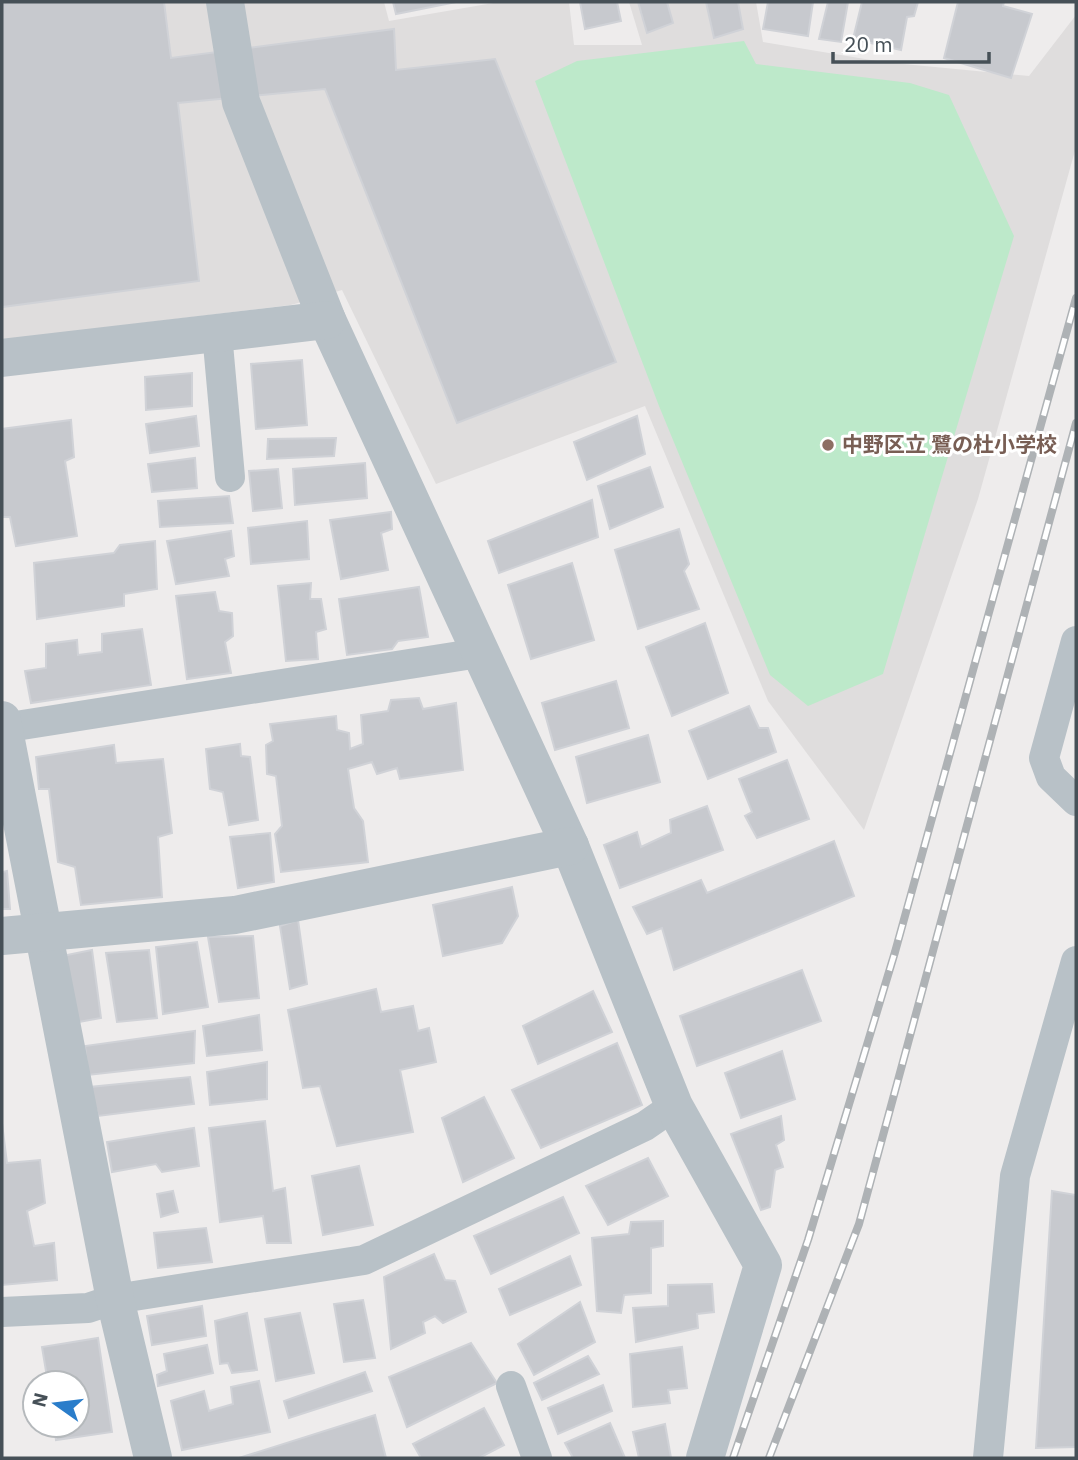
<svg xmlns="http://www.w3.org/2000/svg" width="1078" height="1460" viewBox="0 0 1078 1460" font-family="'IBM Plex Sans','Noto Sans JP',sans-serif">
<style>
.education{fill:#dfdddd}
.green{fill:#bde9ca}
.building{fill:#c7c9ce;stroke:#d0d2d7;stroke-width:2}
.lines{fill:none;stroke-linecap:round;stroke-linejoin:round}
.lane{stroke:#b8c1c7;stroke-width:30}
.street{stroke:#b8c1c7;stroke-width:38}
.rail-casing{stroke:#aeb2b5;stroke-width:8}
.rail{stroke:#fff;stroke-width:5;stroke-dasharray:16;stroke-linecap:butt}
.education-dot{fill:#8d6e63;stroke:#fff;stroke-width:2.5}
.labels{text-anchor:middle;stroke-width:6;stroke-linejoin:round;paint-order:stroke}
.education-label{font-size:21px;font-weight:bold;fill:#785e54;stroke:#fff;text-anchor:start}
</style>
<rect width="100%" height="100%" fill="#eeecec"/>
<!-- education -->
<polygon class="education" points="2,2 384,2 389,21 499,2 569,2 574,45 642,45 629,2 756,2 763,42 883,62 1029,76 1076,15 1076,147 978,499 864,830 768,701 645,406 436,484 342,290 291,305 2,340"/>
<!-- green -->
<polygon class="green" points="744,41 756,64 910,83 949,95 1014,236 883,674 808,706 770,675 659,406 535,81 577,61"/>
<!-- building -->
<g class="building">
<polygon points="2,2 164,2 171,58 394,29 396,70 495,59 616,362 457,423 325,89 178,103 199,281 2,307"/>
<polygon points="393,2 456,2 396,14"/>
<polygon points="580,2 617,2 621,21 585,29"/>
<polygon points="638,2 667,2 673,23 647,33"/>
<polygon points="706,2 738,2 743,29 714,38"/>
<polygon points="768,2 813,2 808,36 763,29"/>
<polygon points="828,2 848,2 841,42 819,39"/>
<polygon points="862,2 918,2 914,16 907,17 901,50 853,39"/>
<polygon points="958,2 1004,2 1003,6 1032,14 1011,78 944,58"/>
<polygon points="302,360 307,425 256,429 251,364"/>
<polygon points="192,373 192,406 146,410 145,377"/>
<polygon points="196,416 199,446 150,453 146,424"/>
<polygon points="637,416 645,454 587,480 574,442"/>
<polygon points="71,420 74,457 65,461 77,536 16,546 10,517 2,517 2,429"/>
<polygon points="336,438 334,456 267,459 268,439"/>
<polygon points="195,458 197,488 152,492 148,464"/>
<polygon points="365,463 367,498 295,505 293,469"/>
<polygon points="650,467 663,507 610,529 598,486"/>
<polygon points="278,469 282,508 253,511 249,471"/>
<polygon points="229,496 233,523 160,527 158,501"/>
<polygon points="592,500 598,537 499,573 488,541"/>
<polygon points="391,512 392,529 381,533 388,570 341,579 330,520"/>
<polygon points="307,521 309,559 251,564 248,528"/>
<polygon points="679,529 689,564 684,571 699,609 638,629 615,550"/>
<polygon points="231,531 234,556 225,559 229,576 176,584 167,541"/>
<polygon points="155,541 157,589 124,594 124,606 37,619 34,563 114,553 120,545"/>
<polygon points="572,563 594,640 531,659 508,585"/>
<polygon points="311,583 310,599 321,599 326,629 316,632 318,659 286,661 278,586"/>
<polygon points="419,587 428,637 398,641 392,649 347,655 339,599"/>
<polygon points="215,592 219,611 232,613 233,636 225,642 231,673 187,679 176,596"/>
<polygon points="705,623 728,693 672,716 646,647"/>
<polygon points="142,629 151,685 31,703 25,671 46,668 46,644 77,640 78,655 102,652 102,634"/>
<polygon points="616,681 629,728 555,750 542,703"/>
<polygon points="419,698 423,709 456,703 463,770 400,779 397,768 377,774 372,762 348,769 354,808 363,821 368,862 281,872 275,834 282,826 276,776 267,774 266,745 273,741 270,724 336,716 337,730 349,733 350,749 363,744 361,715 388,711 391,700"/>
<polygon points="749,706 759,728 768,728 776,752 708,779 689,731"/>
<polygon points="648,735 660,782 587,803 576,757"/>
<polygon points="240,744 241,756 250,757 258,820 229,825 223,792 210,789 206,749"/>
<polygon points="114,745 116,763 163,759 172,833 158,837 162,897 81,905 75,867 58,862 49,789 39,789 36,757"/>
<polygon points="787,760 809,819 757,838 745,816 752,812 739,779"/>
<polygon points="707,806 723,850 620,888 604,845 637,832 641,847 671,833 670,820"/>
<polygon points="270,833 274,882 238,888 230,837"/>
<polygon points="834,841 854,896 674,970 662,928 647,934 633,907 701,880 707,893"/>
<polygon points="7,871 10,909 2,909 2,872"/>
<polygon points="512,887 518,916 502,943 443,956 433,905"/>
<polygon points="298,920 307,984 290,989 280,926"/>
<polygon points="253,936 259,998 219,1002 208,937"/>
<polygon points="197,942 208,1007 163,1014 156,947"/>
<polygon points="92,950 101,1018 73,1023 62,956"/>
<polygon points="149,950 157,1018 117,1022 106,953"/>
<polygon points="802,970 821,1021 697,1066 680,1016"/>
<polygon points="376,989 381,1012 413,1006 418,1031 429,1028 436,1062 400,1070 413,1132 337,1146 320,1086 303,1088 288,1010"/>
<polygon points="593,991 612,1032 538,1064 523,1026"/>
<polygon points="259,1015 262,1050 207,1056 203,1026"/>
<polygon points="195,1031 194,1063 88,1075 85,1046"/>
<polygon points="617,1043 642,1105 541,1148 512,1090"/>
<polygon points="782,1051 795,1099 741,1118 725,1073"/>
<polygon points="267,1062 267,1099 210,1105 207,1072"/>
<polygon points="190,1077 194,1104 98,1116 90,1087"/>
<polygon points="484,1097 514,1158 463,1182 442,1118"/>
<polygon points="781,1116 784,1140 776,1145 783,1167 775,1170 770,1207 761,1210 731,1134"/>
<polygon points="265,1121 273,1191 285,1188 291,1243 267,1243 263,1216 220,1222 209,1128"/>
<polygon points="2,1123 7,1163 40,1160 45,1203 27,1211 34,1246 54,1243 57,1280 2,1285"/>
<polygon points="194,1128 199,1166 162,1172 156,1164 112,1172 107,1142"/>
<polygon points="648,1158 668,1196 608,1225 586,1186"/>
<polygon points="359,1166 373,1225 323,1235 312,1176"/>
<polygon points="173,1191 178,1212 161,1217 157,1194"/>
<polygon points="1052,1191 1076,1195 1076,1447 1036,1448"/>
<polygon points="563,1197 579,1233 491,1274 474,1236"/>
<polygon points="663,1221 663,1246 651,1248 651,1293 624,1295 621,1313 597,1311 592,1238 629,1234 631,1222"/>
<polygon points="206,1228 212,1262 158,1268 154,1233"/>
<polygon points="434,1254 445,1280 455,1281 466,1312 443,1323 435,1316 423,1322 425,1333 391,1349 384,1277"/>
<polygon points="570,1256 581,1285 510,1315 499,1289"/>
<polygon points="712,1284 714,1312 697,1314 698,1328 636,1342 633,1308 668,1306 668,1285"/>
<polygon points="363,1300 375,1358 344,1362 334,1304"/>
<polygon points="580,1302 595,1342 534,1375 518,1344"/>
<polygon points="202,1306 206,1336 152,1345 147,1316"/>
<polygon points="247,1313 257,1370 232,1373 228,1363 220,1364 215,1321"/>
<polygon points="300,1313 314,1373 276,1381 265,1319"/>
<polygon points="98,1338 112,1432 56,1440 54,1425 77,1425 77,1383 48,1383 42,1347"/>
<polygon points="471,1343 497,1383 407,1427 389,1377"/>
<polygon points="207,1345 213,1373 158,1386 157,1375 167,1371 164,1354"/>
<polygon points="682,1347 687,1388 668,1390 670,1403 633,1407 630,1354"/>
<polygon points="588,1356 599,1374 542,1400 534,1383"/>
<polygon points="365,1372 372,1391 289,1418 284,1401"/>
<polygon points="259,1381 270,1432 182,1450 171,1401 204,1391 209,1411 233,1404 231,1387"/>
<polygon points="603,1385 612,1411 558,1434 548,1408"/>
<polygon points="484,1408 504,1445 479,1458 421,1458 413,1444"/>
<polygon points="375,1415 386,1458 239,1458"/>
<polygon points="610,1423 625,1458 573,1458 565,1443"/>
<polygon points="665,1424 671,1458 639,1458 633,1432"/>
</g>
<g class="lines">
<!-- lane -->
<g class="lane">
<polyline points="217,333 230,477"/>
<polyline points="1076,641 1044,758 1051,777 1076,801"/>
<polyline points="3,728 479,653"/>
<polyline points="2,1312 88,1308 115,1299 364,1260 645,1126 674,1106"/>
<polyline points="511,1386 537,1458"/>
<polyline points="988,1458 1015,1176 1076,961"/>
</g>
<!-- street -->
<g class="street">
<polyline points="225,2 241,102 327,320 570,846 674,1106 763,1265 705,1458"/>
<polyline points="2,358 327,320"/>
<polyline points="2,720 115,1299 153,1458"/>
<polyline points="2,936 235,915 570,846"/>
</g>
<defs>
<g id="rail">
<polyline points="733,1458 808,1240 895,952 1076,298"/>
<polyline points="769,1458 859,1224 1076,423"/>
</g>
</defs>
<!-- rail casing -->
<use href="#rail" class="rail-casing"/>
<!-- rail -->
<use href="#rail" class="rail"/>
</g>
<!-- markers -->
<circle class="education-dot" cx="828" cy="445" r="7"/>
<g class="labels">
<!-- education labels -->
<g class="education-label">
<text x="842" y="452">中野区立 鷺の杜小学校</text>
</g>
</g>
<!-- border -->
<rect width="1078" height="1460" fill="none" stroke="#465057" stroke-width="7"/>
<!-- north arrow -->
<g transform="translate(56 1404) rotate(284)"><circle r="33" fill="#ffffff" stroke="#b5b9bc" stroke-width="2"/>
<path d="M0-5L12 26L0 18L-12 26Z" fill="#2a7dca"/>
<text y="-10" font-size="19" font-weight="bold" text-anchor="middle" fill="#465057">N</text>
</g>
<!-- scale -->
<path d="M833 52v10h156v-10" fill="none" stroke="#465057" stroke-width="3.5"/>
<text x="844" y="52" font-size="21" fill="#465057" stroke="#ffffff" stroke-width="5" paint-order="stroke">20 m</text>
</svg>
